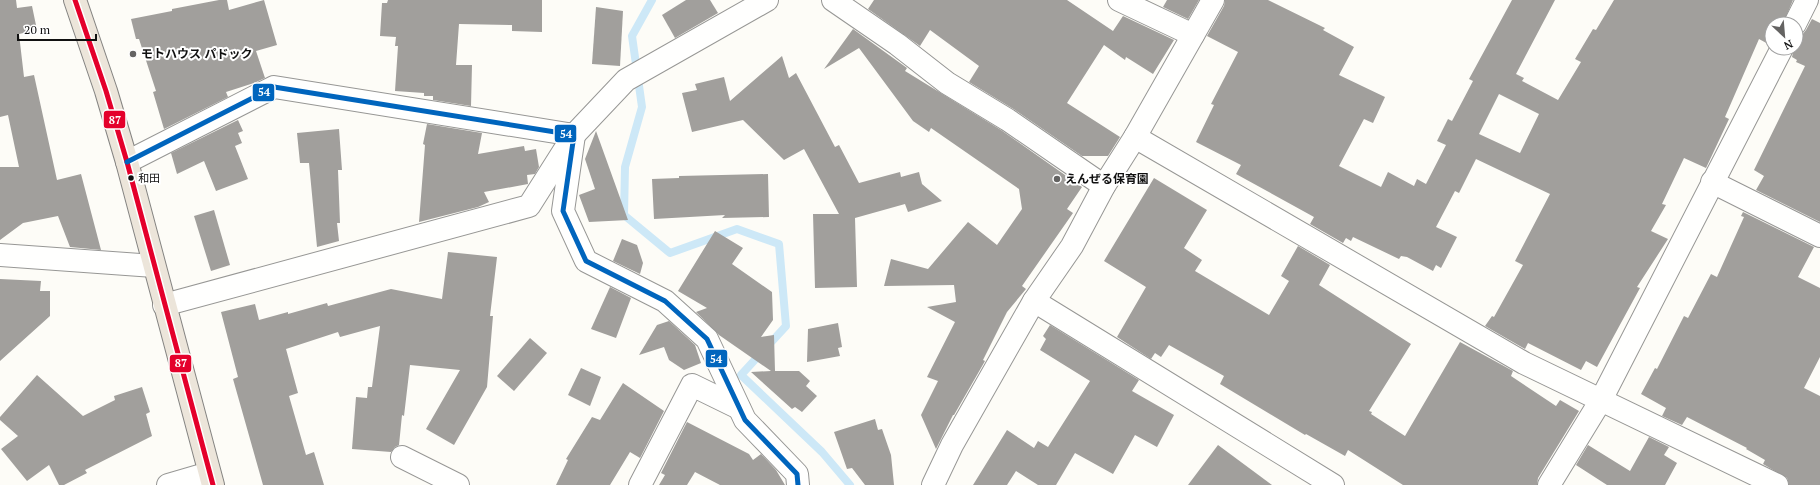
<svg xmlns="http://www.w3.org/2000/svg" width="1820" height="485" viewBox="0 0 1820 485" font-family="'PT Serif','Noto Sans JP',serif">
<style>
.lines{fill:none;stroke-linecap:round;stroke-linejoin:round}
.stream{stroke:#cde8f7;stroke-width:8}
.building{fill:#a19f9c;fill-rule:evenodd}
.minor-casing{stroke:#979795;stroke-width:24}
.tertiary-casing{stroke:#979795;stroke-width:24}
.trunk-casing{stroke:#858482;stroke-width:24}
.minor{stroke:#fffffe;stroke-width:22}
.tertiary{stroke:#fffffe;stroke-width:22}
.trunk{stroke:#ece5da;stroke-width:22}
.bus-1-casing{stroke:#fff;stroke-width:8}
.bus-2-casing{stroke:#fff;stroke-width:8}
.bus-1{stroke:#e4002b;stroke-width:5}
.bus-2{stroke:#0065bd;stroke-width:5}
.poi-dot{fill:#646362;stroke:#fff;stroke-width:1.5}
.bus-dot{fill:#111;stroke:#fff;stroke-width:1.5}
.labels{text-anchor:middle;stroke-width:4;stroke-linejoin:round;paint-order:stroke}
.bus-label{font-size:11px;fill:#111;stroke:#fff;text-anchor:start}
.poi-label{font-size:12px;font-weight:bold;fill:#111;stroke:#fff;text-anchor:start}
.line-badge{stroke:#fff;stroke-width:1.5}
.badge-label{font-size:11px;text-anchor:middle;font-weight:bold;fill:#fff}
</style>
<rect width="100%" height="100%" fill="#fdfcf7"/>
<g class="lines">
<!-- stream -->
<polyline class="stream" points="652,0 632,36 642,107 625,167 624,215 670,253 737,229 779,244 786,326 741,375 822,452 850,485"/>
</g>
<!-- building -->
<g class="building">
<polygon points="0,0 16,0 17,8 32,6 37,30 19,34 24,77 34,75 57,180 81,174 101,250 70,247 58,216 23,223 0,240 0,167 19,167 8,115 0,117"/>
<polygon points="219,0 227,0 229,10 264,0 277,45 256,51 265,78 254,83 226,92 228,97 164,129 153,92 156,91 139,39 136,39 131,19 172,11 172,9"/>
<polygon points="388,0 542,0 542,32 512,31 512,25 459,24 456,65 472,65 471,106 433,100 433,96 424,96 424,93 395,91 398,46 395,46 396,37 380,36 382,3 387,3"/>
<polygon points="686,0 710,0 718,13 675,38 662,15"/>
<polygon points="874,0 1067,0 1113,31 1123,16 1174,40 1153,74 1126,57 1125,60 1104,45 1067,103 1120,137 1108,156 1082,156 1015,110 969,82 979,66 930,30 920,46 868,9"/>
<polygon points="1167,0 1199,0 1188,19 1163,7"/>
<path d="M1225,0H1268L1325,28L1323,30L1354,47L1339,75L1385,97L1373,123L1364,119L1339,166L1381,187L1388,172L1414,186L1417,179L1426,184L1446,145L1437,141L1448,119L1452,121L1473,81L1469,79L1512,0H1555L1516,74L1524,78L1522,81L1558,100L1581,62L1575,59L1593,29L1596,30L1614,0H1793L1783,24H1772V41L1770,45L1759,39L1725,117L1729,119L1706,168L1684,158L1662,204L1666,205L1651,231L1668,239L1637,287L1640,288L1597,367L1586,361L1581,370L1528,343L1525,349L1485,326L1492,316L1494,317L1523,265L1515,261L1550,194L1476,159L1459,193L1455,191L1436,227L1457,237L1441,268L1436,265L1433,271L1407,257L1401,256L1399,259L1353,237L1351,241L1346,238L1343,243L1310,224L1314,217L1236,174L1241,165L1196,142L1214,105L1211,104L1238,52L1207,36L1224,6ZM1499,94L1539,114L1520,153L1479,134Z"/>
<polygon points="596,7 623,11 620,66 592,64"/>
<polygon points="1812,19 1820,23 1820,222 1756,190 1764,176 1754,170 1805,66 1796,62 1797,60 1792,57 1794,48 1796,48 1796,36 1802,35 1806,30"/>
<polygon points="853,29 907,68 905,71 1001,130 1082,187 1067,209 1073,213 1022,286 1026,289 1007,312 983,360 985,361 954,415 953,415 936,449 921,415 938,381 927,377 955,322 927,307 956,302 954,285 884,286 891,259 928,269 968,222 997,245 1022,209 1019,189 931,128 929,132 913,121 859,48 824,69"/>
<polygon points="782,56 789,78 796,73 835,147 839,145 859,183 900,172 901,177 919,172 922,184 942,201 908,212 905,204 855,218 857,287 815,288 813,214 839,214 804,149 784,160 743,120 692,132 682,93 697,90 695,84 724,77 730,101"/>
<polygon points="238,120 243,131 238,133 242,143 235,146 248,179 216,191 204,161 177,174 171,153"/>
<polygon points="427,124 482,133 478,154 524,146 525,151 536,149 539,167 535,174 527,175 528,184 484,192 489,202 478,207 419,222 425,145 423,144"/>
<polygon points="339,129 342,170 338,170 340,223 337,223 339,241 317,247 309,163 300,163 297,133"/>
<polygon points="596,131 628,220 589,222 579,195 595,189 585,159"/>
<polygon points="768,174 769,217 722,218 725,215 654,219 652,179 679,178 679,176"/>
<polygon points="1154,178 1207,210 1184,248 1202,260 1195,271 1269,315 1289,281 1281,276 1298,246 1330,265 1319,285 1411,344 1369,411 1372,412 1371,414 1405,436 1460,342 1513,371 1511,376 1556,406 1560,400 1579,411 1538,478 1537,485 1403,485 1348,450 1345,456 1306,434 1305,435 1220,384 1224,376 1169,345 1161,357 1155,353 1151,359 1117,337 1146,287 1104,261"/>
<polygon points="214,210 230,265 211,271 194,216"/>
<polygon points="1743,212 1814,247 1798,277 1820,288 1820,357 1804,388 1820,396 1820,485 1789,485 1787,478 1763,464 1765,460 1746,449 1747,448 1687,417 1682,425 1662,416 1666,408 1641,394 1655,368 1657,369 1684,316 1688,318 1711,274 1717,277 1744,217 1741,216"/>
<polygon points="715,231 743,248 732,264 772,292 773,320 761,337 774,335 775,371 799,371 810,381 806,386 817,396 802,412 795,407 792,409 751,372 771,371 719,335 696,312 707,308 678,291"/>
<polygon points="622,239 637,245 643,263 640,274 613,261"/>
<polygon points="448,252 497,257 490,316 493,316 487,387 454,445 426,429 460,370 410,365 404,416 402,415 399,445 395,447 391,452 352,449 356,397 367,398 368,387 372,387 380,326 340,337 338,332 286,349 298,393 289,396 306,455 314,452 324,485 263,485 233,379 238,377 221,312 255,304 259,320 288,312 288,314 327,303 328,306 391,289 442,299"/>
<polygon points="0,279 41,281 40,291 50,291 50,316 0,361"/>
<polygon points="610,287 631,298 616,338 591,329"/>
<polygon points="669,321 695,345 701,363 684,370 669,360 664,347 639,355 657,325"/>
<polygon points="838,323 842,347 838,348 840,356 807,362 808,329"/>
<polygon points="1050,325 1139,380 1132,391 1174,415 1157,447 1135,435 1113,474 1075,453 1056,485 1038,485 1016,471 1007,485 973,485 1007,430 1034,448 1038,441 1048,447 1090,381 1040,350 1046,339 1043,336"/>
<polygon points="530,338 547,353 514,391 497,376"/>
<polygon points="581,368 601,377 590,406 568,395"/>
<polygon points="37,375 83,416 115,400 114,396 142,387 150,412 146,414 152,436 85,470 87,473 64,485 59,485 49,465 27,481 1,449 18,436 0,420 0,417"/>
<polygon points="623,383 664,411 640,458 630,452 610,485 556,485 568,460 566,459 592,417 600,420"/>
<polygon points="875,419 878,430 882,429 891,455 894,485 865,485 852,468 847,469 834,432"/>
<polygon points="687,422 749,454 753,460 761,454 776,470 785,485 720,485 695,472 687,485 659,485 665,475 661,473"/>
<polygon points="1649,437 1669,447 1664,455 1677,463 1665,485 1607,485 1576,465 1588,445 1630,471"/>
<polygon points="1218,445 1272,485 1188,485"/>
</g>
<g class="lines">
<defs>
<g id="minor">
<polyline points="833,0 897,44 947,83 1008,120 1104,186"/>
<polyline points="1119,0 1193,35"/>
<polyline points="1795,24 1807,0"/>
<polyline points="1135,137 1524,363 1777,485"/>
<polyline points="127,162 274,87 574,135 563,211 586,261 665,301 707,339 745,420 797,474 798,485"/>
<polyline points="1712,182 1820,236"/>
<polyline points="0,255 154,266"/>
<polyline points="1034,301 1333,485"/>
<polyline points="164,305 529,206 574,135 626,80 767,0"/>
<polyline points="402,457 458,485"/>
<polyline points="640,485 692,385 739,408"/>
<polyline points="933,485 952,445 1034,301 1072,246 1104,186 1135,137 1213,0"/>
<polyline points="1549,485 1601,400 1782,48"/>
</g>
<polyline id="tertiary" points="168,485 209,473"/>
<polyline id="trunk" points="75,0 106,91 127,162 213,485"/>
</defs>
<!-- minor casing -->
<use href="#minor" class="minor-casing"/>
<!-- tertiary casing -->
<use href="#tertiary" class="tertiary-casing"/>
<!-- trunk casing -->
<use href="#trunk" class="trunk-casing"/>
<!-- minor -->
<use href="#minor" class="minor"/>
<!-- tertiary -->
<use href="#tertiary" class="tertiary"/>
<!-- trunk -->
<use href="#trunk" class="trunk"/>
<defs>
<polyline id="bus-1" points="75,0 106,91 127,162 213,485"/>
<polyline id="bus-2" points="127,162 274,87 574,135 563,211 586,261 665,301 707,339 745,420 797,474 798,485"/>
</defs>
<!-- bus-1 casing -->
<use href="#bus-1" class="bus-1-casing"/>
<!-- bus-2 casing -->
<use href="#bus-2" class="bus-2-casing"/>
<!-- bus-1 -->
<use href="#bus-1" class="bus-1"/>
<!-- bus-2 -->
<use href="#bus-2" class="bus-2"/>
</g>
<!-- markers -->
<g class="poi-dot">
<circle cx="133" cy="54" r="4"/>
<circle cx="1057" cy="179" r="4"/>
</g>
<circle class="bus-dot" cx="131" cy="178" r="3.5"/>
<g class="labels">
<!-- bus labels -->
<g class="bus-label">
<text x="138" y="182">和田</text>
</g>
<!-- poi labels -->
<g class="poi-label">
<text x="141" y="58">モトハウス パドック</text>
<text x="1065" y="183">えんぜる保育園</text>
</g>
</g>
<g class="line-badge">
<rect x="252" y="83" width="23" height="19" rx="4" fill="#0065bd"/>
<rect x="103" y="110" width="23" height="19" rx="4" fill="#e4002b"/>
<rect x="554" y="124" width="23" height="19" rx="4" fill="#0065bd"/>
<rect x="705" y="349" width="23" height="19" rx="4" fill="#0065bd"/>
<rect x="169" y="354" width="23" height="19" rx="4" fill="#e4002b"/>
</g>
<g class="badge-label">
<text x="264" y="96">54</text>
<text x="115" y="124">87</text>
<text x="566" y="138">54</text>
<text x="716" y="363">54</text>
<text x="181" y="367">87</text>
</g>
<!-- north arrow -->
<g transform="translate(1784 36) rotate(154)"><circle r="19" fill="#ffffff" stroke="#a0a0a0"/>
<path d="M0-3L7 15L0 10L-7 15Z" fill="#646362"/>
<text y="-6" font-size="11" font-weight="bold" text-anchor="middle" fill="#111111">N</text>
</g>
<!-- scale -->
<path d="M18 34v6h78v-6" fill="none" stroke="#111111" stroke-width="2"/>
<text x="24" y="34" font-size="12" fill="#111111" stroke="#ffffff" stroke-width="3" paint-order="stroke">20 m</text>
</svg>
